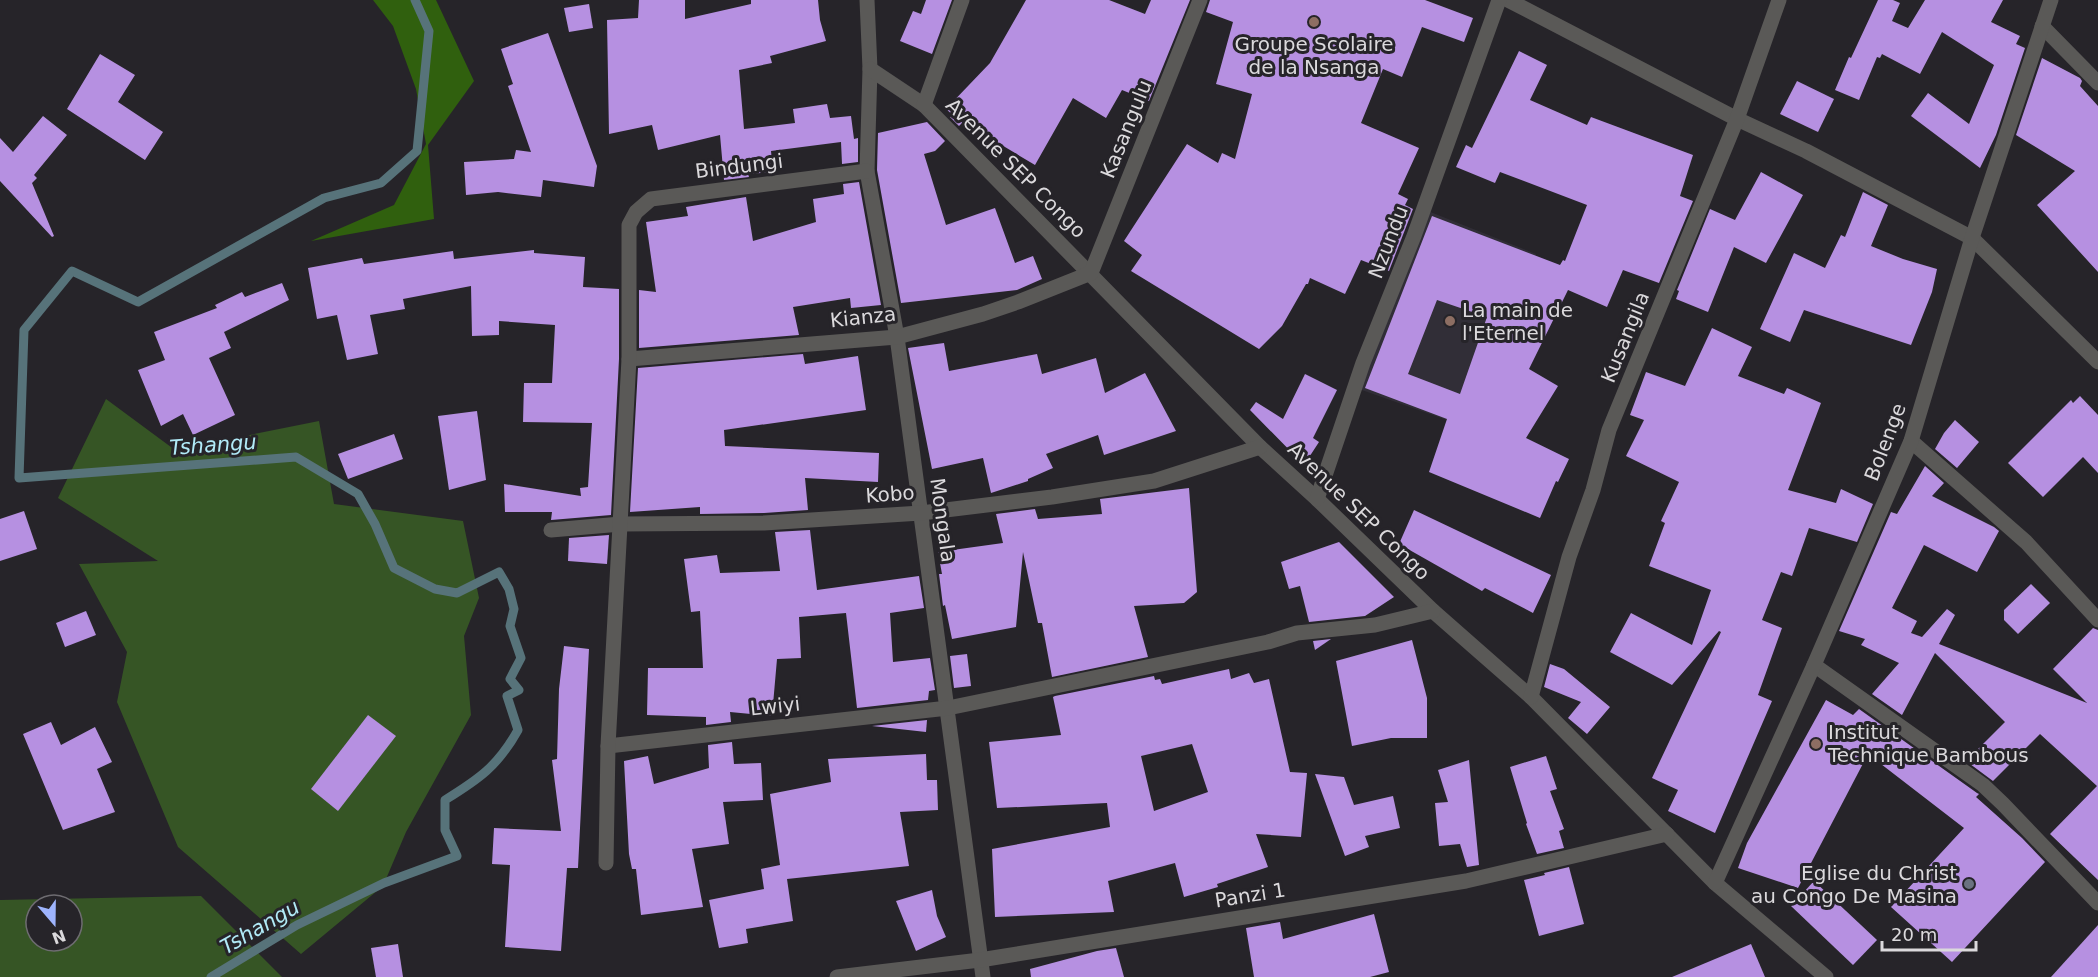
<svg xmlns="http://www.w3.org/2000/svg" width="2098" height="977" viewBox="0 0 2098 977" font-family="'DejaVu Sans',sans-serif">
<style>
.built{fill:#312e37}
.green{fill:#365525;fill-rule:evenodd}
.forest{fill:#30600e}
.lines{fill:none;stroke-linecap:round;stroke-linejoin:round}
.stream{stroke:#57737a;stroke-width:9}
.building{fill:#b690e1;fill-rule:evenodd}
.street{stroke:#5a5957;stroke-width:15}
.education-dot{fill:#8d6e63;stroke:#262429;stroke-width:2}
.worship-dot{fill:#6b7280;stroke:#262429;stroke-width:2}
.labels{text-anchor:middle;stroke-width:6;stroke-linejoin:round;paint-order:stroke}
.poi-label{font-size:20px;fill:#dbd9dc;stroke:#262429;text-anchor:start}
.street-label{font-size:20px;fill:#dbd9dc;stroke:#262429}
.water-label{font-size:21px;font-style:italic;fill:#b1eaf7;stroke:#262429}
</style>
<rect width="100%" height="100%" fill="#262429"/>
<!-- built -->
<polygon class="built" points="1428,211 1536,254 1478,431 1359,389"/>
<!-- green -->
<g class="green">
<polygon points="106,399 175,450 319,421 334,504 463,521 479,598 464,636 471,715 406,832 383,886 301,954 178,847 117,702 127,652 79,564 158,561 58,498"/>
<path d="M201,896L282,977H0V900ZM36,905H72V941H36Z"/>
</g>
<!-- forest -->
<polygon class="forest" points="373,0 436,0 474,81 428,145 434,219 311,241 394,205 426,144 416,89 393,26"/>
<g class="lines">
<!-- stream -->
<path class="stream" d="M211,977L297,925L384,883L457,856L445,830V800C479,779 498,766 518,730L507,696L519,690L510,679L521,658L510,626L514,609L509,589L499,572L457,593L435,589L394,568L375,524L358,494L296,457L19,478L24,330L72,271L138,302L324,198L381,183L417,151L429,31L415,0"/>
</g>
<!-- building -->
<g class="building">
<polygon points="639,0 685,0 685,19 751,4 751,0 818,0 820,20 826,41 770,56 772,63 739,70 744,129 795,123 793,109 827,104 830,118 851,116 854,139 858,138 858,162 842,164 841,142 771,151 773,172 748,174 749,177 724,180 720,135 658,150 652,125 609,134 607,20 638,18"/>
<polygon points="926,0 952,0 932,54 900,41 913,11 921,14"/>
<polygon points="1026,0 1109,0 1145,14 1151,0 1190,0 1149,101 1122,90 1106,118 1073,98 1035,165 963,122 959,126 950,117 954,116 946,109 990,63"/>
<polygon points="1210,0 1425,0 1473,18 1464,42 1422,27 1402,77 1383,69 1361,123 1419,148 1398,194 1408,199 1405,205 1413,209 1389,271 1361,260 1345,294 1310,278 1308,284 1306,284 1282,326 1259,349 1131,271 1142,255 1124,241 1187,144 1218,163 1222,153 1235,159 1252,94 1216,84 1233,22 1206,12"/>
<polygon points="1878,0 1893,0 1900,3 1892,21 1908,28 1925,0 2003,0 1991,22 2020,36 2016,44 2025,48 1996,135 1980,168 1911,116 1928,93 1969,124 1994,65 1942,32 1920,74 1882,54 1880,58 1877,57 1859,100 1835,90 1849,57 1851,58"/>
<polygon points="589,4 593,28 569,32 564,8"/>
<polygon points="548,33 597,166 594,187 543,180 541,197 498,192 466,195 464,162 514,159 516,150 531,152 508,86 513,84 501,49"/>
<path d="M1519,51L1547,65L1530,100L1587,125L1591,117L1693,155L1680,196L1693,201L1659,283L1623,270L1607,307L1568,290L1529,369L1558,386L1526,438L1569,459L1558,482L1556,481L1540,518L1429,472L1447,419L1365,388L1432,216L1560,265L1563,260L1565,261L1587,205L1500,172L1495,183L1456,167L1466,145L1472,148ZM1437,300L1487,317L1460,394L1408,374Z"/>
<polygon points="100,54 135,75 118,102 163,132 145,160 67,109"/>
<polygon points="2042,58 2080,78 2082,81 2080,86 2098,106 2098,272 2037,205 2075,171 2016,135"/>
<polygon points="1797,81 1834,99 1818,132 1780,114"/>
<polygon points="43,116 67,135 34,175 37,178 32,183 54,236 52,237 0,181 0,138 13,152"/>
<polygon points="927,122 945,141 935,151 924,154 946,225 995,208 1015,263 1033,256 1042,279 1017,290 901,303 877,170 878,133"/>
<polygon points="1761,172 1803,195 1766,263 1734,247 1708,312 1676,299 1679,291 1677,290 1710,209 1735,220"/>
<polygon points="859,182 881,305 851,308 850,298 793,307 799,335 639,348 639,290 656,292 646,222 688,216 686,207 746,197 753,241 816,222 813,199 844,194 843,184"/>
<polygon points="1863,192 1888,205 1871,246 1903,259 1937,269 1932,292 1911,345 1804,310 1790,342 1760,329 1794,253 1825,268 1841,235 1845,237"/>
<polygon points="534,250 534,253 585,257 583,287 619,289 619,359 611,515 551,520 552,512 505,512 504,484 581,496 580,488 588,487 592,423 523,422 524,383 552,383 555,325 499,321 499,335 472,336 471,286 403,299 405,309 370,315 378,354 347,360 337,315 317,319 308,268 362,258 364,264 453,251 454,259"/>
<polygon points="282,283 289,300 224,332 231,348 209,358 235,415 193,435 183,414 161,426 138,370 165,360 154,332 217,308 215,305 242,292 245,297"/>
<polygon points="1712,328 1752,347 1738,376 1784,394 1787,388 1821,403 1788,490 1836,503 1841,489 1873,504 1857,542 1809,528 1792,576 1781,572 1762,620 1782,628 1758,695 1772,701 1715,833 1668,811 1678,790 1652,778 1721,632 1719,631 1672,685 1610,652 1631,613 1692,645 1711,590 1649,566 1665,523 1661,521 1679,482 1626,456 1644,420 1630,415 1646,372 1685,386"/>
<polygon points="944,343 949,371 1037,354 1042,374 1096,358 1105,393 1145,373 1176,431 1104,455 1098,435 1046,454 1053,468 1028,479 1028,481 991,493 983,458 932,469 908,348"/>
<polygon points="803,354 805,364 858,356 866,410 724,430 725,446 879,453 878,482 805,478 808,510 764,513 700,514 700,507 630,512 638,368"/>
<polygon points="1305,374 1337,390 1313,438 1319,442 1304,465 1250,410 1256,402 1283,419"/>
<polygon points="2080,396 2098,415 2098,473 2083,457 2043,497 2008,463 2071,400 2073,403"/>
<polygon points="477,411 486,480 449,490 438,416"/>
<polygon points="1955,420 1979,442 1957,468 1935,449 1944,433"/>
<polygon points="394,434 403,459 348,479 338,454"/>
<polygon points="1925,466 1944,483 1932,496 1994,527 1999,531 1977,572 1924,545 1892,608 1917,621 1911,633 1922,637 1947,609 1955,615 1939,644 2087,703 2053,669 2093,628 2098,630 2098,880 2050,834 2097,786 2040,734 1993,781 1966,761 2005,722 1935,653 1902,715 1872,694 1899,663 1861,645 1865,639 1839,631 1891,512 1897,514"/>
<polygon points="1189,488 1197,592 1184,603 1134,606 1148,657 1052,677 1042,623 1038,623 1023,552 1016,627 952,639 945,605 943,606 939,574 942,574 938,552 1003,543 996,514 1035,509 1038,519 1102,514 1100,499"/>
<polygon points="1414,510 1551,575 1533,613 1485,588 1482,591 1399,544"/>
<polygon points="24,511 37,549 0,561 0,519"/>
<polygon points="810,530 817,590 919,576 924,608 890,613 893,662 930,658 935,690 929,691 928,700 857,708 846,613 799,617 801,658 777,659 772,716 730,712 731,722 706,725 706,717 647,715 648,668 703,668 700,611 691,612 684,559 717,555 720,573 780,571 775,532"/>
<polygon points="609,535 607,564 568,561 569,538"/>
<polygon points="1339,542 1394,597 1365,616 1309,622 1300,586 1289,589 1281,562"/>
<polygon points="2031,584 2050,603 2018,634 2004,620 2004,610"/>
<polygon points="86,611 96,635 65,647 56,623"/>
<polygon points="1331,639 1315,650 1313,641"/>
<polygon points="1412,640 1427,698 1427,738 1391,738 1352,746 1336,661"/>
<polygon points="564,646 589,649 578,868 567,868 561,951 505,947 510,865 492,864 494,828 561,831 552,760 557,759 559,689"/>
<polygon points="967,654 971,686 954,688 950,656"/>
<polygon points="1550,664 1564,669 1610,707 1587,734 1568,718 1581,702 1544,687"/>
<path d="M1229,669L1231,679L1249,673L1254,683L1269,679L1290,772L1307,773L1301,837L1256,834L1268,867L1217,884L1218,887L1184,897L1175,863L1108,881L1114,912L995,917L992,849L1110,827L1107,803L997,808L989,742L1061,735L1053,697L1055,696L1154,676L1155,680L1160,679L1162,684ZM1192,744L1208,792L1154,811L1141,756Z"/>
<polygon points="1826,700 1853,715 1859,709 1977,793 1979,794 1976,797 2022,838 2045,862 1952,962 1891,907 1964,828 1868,754 1798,888 1738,868 1747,843"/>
<polygon points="368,715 396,736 338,811 311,789"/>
<polygon points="927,720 926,732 872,726"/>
<polygon points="51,722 61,745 95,727 112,762 97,769 115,812 63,830 23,734"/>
<polygon points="732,742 734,764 761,763 763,800 723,802 729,844 692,849 703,907 641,915 636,869 632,869 629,854 624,761 648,756 654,784 709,768 708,745"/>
<polygon points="926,754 927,780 937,780 938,810 900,812 909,866 787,879 793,921 746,929 748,943 719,948 709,900 764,889 761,869 780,865 770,794 831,782 828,759"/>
<polygon points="1546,756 1557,789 1550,791 1564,829 1559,831 1564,848 1537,854 1526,824 1527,823 1510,767"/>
<polygon points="1469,760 1479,865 1467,867 1460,844 1439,846 1435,803 1448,802 1438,770"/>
<polygon points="1315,774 1344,777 1354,805 1393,796 1400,828 1365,836 1369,847 1345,856"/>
<polygon points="1569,867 1584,924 1539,936 1524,880 1545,875 1544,873"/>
<polygon points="1814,881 1877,940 1853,965 1791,906"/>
<polygon points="932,890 937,916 946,937 916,951 896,901"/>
<polygon points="1374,914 1389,972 1370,977 1254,977 1246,928 1280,922 1283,939"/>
<polygon points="2098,925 2098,977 2051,977"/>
<polygon points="398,944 403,977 376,977 371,948"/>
<polygon points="1751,944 1765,977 1672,977"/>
<polygon points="1116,948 1124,977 1031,977 1030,969 1097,951"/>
</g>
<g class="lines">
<!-- street -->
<g class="street">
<polyline points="867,0 870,69 867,171 897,337 983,977"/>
<polyline points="1508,0 1737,119 1806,151 1972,238 2098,362"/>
<polyline points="2042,26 2098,83"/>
<polyline points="870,69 924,105 1260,447 1317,499 1433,611 1531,697 1715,883 1826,977"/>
<polyline points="924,105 962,0"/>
<polyline points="629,359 897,337 983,314 1018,302 1091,273 1200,0"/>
<polyline points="1911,441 2026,542 2098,620"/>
<polyline points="1317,499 1363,363 1414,236 1499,0"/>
<polyline points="551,530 621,524 764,523 921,513 1052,497 1154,481 1260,447"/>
<polyline points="1814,665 1983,785 2003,804 2098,903"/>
<polyline points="1531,697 1569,557 1593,490 1609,430 1737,119 1779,0"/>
<polyline points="608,746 948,708 1268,642 1297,633 1375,625 1433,611"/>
<polyline points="606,863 608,746 629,359 629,225 636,212 651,199 867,171"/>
<polyline points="1715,883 1814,665 1911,441 1972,238 2051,0"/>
<polyline points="837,977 980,960 1466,881 1667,834"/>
</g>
</g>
<!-- markers -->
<g class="education-dot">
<circle cx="1314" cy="22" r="6"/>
<circle cx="1450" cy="321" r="6"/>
<circle cx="1816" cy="744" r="6"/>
</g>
<circle class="worship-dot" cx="1969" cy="884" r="6"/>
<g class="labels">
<!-- poi labels -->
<g class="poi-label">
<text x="1314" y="51" text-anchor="middle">Groupe Scolaire<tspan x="1314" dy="23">de la Nsanga</tspan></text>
<text x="1462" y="317">La main de<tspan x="1462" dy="23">l'Eternel</tspan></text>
<text x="1828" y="739">Institut<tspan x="1828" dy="23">Technique Bambous</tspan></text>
<text x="1957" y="880" text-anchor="end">Eglise du Christ<tspan x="1957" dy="23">au Congo De Masina</tspan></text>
</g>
<!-- street labels -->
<g class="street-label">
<text transform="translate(1126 129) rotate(-68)" y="7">Kasangulu</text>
<text transform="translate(739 166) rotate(-7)" y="7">Bindungi</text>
<text transform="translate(1016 168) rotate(45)" y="7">Avenue SEP Congo</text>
<text transform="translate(1388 242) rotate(-69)" y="7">Nzundu</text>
<text transform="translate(863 317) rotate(-6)" y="7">Kianza</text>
<text transform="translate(1625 337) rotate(-68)" y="7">Kusangila</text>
<text transform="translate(1885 442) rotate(-69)" y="7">Bolenge</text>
<text transform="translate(890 494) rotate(-4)" y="7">Kobo</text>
<text transform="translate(1359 511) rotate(44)" y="7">Avenue SEP Congo</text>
<text transform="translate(943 520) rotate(82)" y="7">Mongala</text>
<text transform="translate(775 706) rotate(-6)" y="7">Lwiyi</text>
<text transform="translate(1250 895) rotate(-9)" y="7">Panzi 1</text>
</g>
<!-- water labels -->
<g class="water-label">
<text transform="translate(213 445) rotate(-4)" y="7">Tshangu</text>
<text transform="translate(260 927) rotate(-30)" y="7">Tshangu</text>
</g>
</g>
<!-- north arrow -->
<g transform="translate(54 923) rotate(160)"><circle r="28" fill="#262429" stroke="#6e6c71" stroke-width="1.5"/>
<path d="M0-4.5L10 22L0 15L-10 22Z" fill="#9eb4fd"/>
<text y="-9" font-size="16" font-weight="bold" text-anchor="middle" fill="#dbd9dc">N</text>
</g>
<!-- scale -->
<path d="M1882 941v9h94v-9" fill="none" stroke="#dbd9dc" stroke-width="3"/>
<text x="1891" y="941" font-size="18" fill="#dbd9dc" stroke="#262429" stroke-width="4.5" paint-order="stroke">20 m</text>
</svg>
